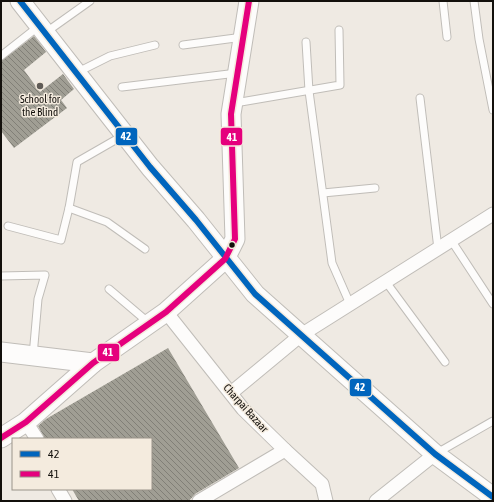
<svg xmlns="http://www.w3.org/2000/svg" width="494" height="502" viewBox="0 0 494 502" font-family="'Asap Condensed',sans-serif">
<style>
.building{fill:url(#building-back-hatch)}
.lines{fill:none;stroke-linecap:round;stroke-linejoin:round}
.lane-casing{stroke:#c0bdb8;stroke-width:9}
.street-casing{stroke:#c0bdb8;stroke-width:15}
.secondary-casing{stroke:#c0bdb8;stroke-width:21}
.lane{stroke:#fdfcfb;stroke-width:7}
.street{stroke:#fdfcfb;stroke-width:13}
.secondary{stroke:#fdfcfb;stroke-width:19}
.bus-1-casing{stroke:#f4ebde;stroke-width:9}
.bus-2-casing{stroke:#f4ebde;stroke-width:9}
.bus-1{stroke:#0065bd;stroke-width:6}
.bus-2{stroke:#e5007d;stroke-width:6}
.poi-dot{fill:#605c57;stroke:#f4ebde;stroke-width:1.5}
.bus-dot{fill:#13100c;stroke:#f4ebde;stroke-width:1.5}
.labels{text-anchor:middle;stroke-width:3;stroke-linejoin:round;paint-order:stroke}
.poi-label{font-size:11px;fill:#13100c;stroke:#f4ebde}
.street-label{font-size:11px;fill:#13100c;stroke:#f4ebde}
.line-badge{stroke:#f4ebde;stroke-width:1.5}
.badge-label{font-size:11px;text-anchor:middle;font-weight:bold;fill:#fff}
</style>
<defs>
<pattern id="building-back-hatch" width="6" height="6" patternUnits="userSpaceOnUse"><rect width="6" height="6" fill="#a09e94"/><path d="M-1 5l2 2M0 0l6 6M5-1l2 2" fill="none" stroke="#817f77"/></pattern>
</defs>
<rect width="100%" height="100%" fill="#efeae3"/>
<!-- building -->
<g class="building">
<polygon points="34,36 46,52 24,70 40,92 63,74 74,89 61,100 67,108 14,148 1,131 1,61"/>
<polygon points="168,348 239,468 195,494 189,501 79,501 72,489 151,489 151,439 45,439 38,426 46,419"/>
</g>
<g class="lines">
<defs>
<g id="lane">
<polyline points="443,1 447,37"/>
<polyline points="474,1 479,39 493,110"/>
<polyline points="45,33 90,1"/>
<polyline points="306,42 309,91 332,263 350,304"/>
<polyline points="183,45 243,37"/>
<polyline points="1,56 39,26"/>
<polyline points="78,72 110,56 155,45"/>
<polyline points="122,87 237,73"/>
<polyline points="420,98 438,249"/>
<polyline points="235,103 340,85 339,30"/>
<polyline points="323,193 375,188"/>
<polyline points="69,208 107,222 145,249"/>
<polyline points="8,226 61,240 69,208 77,162 124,135"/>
<polyline points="451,240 493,304"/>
<polyline points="1,276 45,275 38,299 33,356"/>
<polyline points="386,282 445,362"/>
<polyline points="109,289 149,323"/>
<polyline points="437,453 493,421"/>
</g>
<g id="street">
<polyline points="166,312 243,409 285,450 322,484 326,501"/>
<polyline points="231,393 301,335 493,214"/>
<polyline points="26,422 37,439"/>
<polyline points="58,489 65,501"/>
<polyline points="199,501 285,450"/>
<polyline points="376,501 435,454"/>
</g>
<g id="secondary">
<polyline points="20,1 150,167 196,220 255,294 435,454 493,497"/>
<polyline points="1,352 93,363"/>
<polyline points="1,438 26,422 93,363 166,312 225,259 235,239 231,114 249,1"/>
</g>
</defs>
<!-- lane casing -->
<use href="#lane" class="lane-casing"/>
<!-- street casing -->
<use href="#street" class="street-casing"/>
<!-- secondary casing -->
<use href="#secondary" class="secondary-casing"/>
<!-- lane -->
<use href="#lane" class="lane"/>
<!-- street -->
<use href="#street" class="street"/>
<!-- secondary -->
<use href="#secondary" class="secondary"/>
<defs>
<polyline id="bus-1" points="20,1 150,167 196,220 255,294 435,454 493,497"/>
<polyline id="bus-2" points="1,438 26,422 93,363 166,312 225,259 235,239 231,114 249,1"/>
</defs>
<!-- bus-1 casing -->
<use href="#bus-1" class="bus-1-casing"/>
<!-- bus-2 casing -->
<use href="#bus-2" class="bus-2-casing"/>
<!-- bus-1 -->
<use href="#bus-1" class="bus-1"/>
<!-- bus-2 -->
<use href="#bus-2" class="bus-2"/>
</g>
<!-- markers -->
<circle class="poi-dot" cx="40" cy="86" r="4"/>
<circle class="bus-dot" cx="232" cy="245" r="3.5"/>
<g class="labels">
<!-- poi labels -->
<g class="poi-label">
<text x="40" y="103">School for<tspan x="40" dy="13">the Blind</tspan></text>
</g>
<!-- street labels -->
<g class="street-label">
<text transform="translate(246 408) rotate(48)" y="4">Charpai Bazaar</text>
</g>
</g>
<g class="line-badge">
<rect x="115" y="127" width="23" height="19" rx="4" fill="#0065bd"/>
<rect x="220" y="127" width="23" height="19" rx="4" fill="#e5007d"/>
<rect x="97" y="343" width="23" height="19" rx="4" fill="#e5007d"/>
<rect x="349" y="378" width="23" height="19" rx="4" fill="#0065bd"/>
</g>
<g class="badge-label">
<text x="126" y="140">42</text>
<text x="232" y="141">41</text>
<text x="108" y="356">41</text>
<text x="360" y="391">42</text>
</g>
<!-- border -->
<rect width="494" height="502" fill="none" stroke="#13100c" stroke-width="4"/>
<!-- legend -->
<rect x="12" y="438" width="140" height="52" fill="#f4ebde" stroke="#9a938a"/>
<rect x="20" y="451" width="20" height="6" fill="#0065bd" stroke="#9a938a"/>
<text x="48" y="458" font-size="12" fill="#13100c">42</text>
<rect x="20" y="471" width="20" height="6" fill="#e5007d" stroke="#9a938a"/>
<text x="48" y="478" font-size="12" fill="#13100c">41</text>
</svg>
